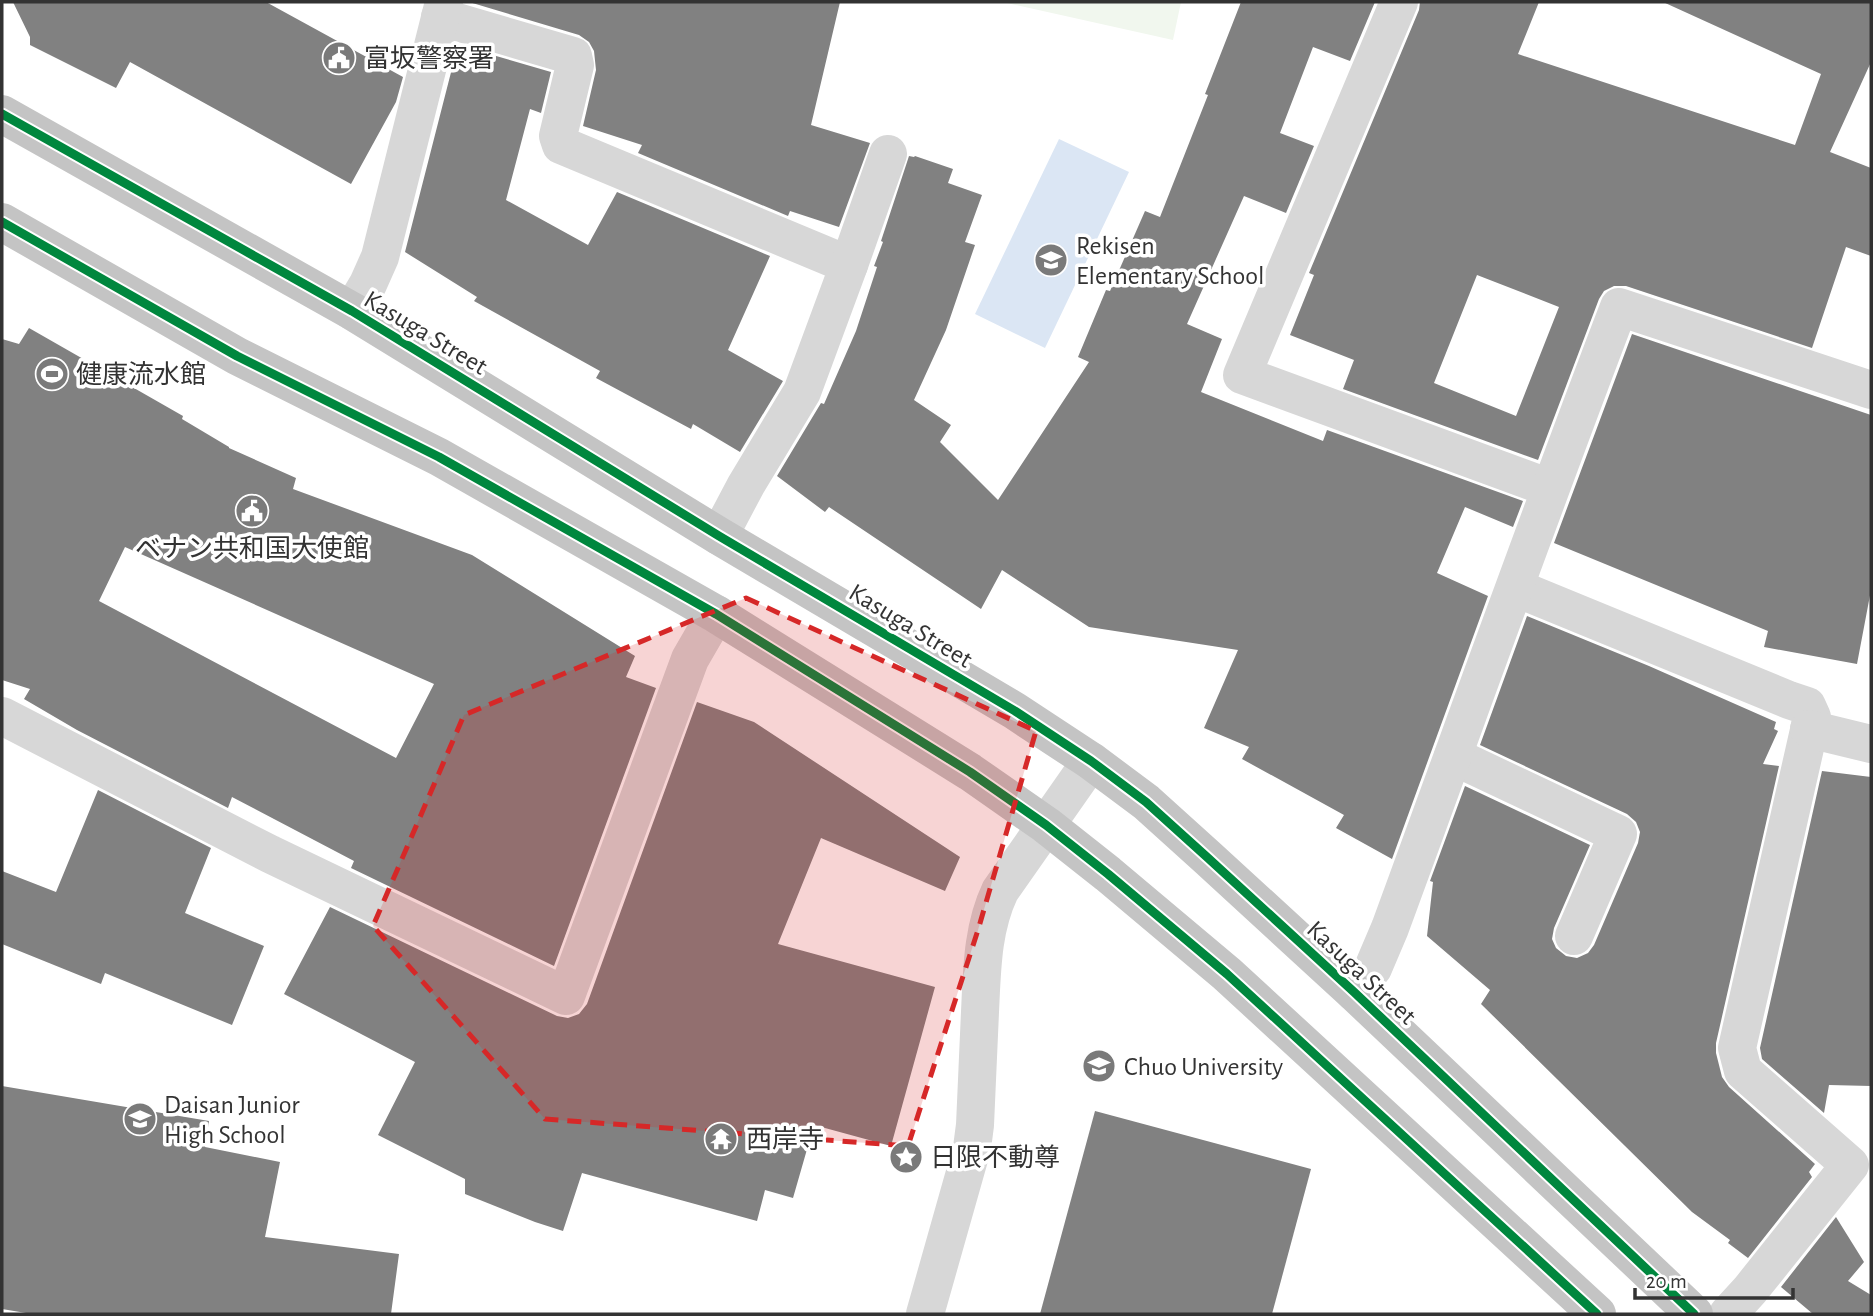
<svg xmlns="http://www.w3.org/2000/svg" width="1873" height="1316" viewBox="0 0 1873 1316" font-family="'Alegreya Sans','Noto Sans JP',sans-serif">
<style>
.green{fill:#f1f7ee}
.water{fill:#dbe6f4}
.building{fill:#818181;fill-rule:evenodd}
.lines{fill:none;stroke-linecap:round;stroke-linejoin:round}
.minor{stroke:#d7d7d7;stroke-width:38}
.highway{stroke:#c4c4c4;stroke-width:38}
.cycleway-casing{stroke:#fff;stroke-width:13}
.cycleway{stroke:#00873e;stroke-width:9}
.marked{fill:#d62828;fill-opacity:0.2;stroke:#d62828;stroke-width:5;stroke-dasharray:14 9;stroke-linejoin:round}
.labels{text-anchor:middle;stroke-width:7;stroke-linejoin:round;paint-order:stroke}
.poi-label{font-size:26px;fill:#333;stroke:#fff;text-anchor:start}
.street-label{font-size:26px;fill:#333;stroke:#fff}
</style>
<rect width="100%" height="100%" fill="#fff"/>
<!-- green -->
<polygon class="green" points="1002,2 1181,2 1173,40"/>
<!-- water -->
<polygon class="water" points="1059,139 1129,172 1045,348 975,314"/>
<!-- building -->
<g class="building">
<polygon points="13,2 266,2 403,77 396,102 351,184 130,62 116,88 30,45 30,37"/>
<polygon points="469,2 840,2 811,125 870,143 839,227 790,211 788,216 638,153 642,145 583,126 596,70 594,51 589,42 579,35"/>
<polygon points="1241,2 1375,2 1350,61 1313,47 1280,133 1314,146 1286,213 1244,196 1187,324 1222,339 1201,392 1323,441 1327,430 1523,501 1513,527 1465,507 1437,573 1488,596 1392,859 1336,828 1344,815 1242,759 1249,747 1204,728 1238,650 1089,627 1002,570 981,609 829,507 825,512 777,476 821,403 824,404 856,331 877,267 874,266 883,242 881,241 909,156 914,157 915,156 953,169 948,183 982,195 965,242 975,245 946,330 914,400 951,425 940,442 998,500 1089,362 1078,357 1106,290 1110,291 1145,211 1160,217 1208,95 1205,94"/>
<path d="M1420,2H1539L1518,54L1795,145L1821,74L1663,2H1871V62L1830,152L1871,168V256L1846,247L1812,348L1626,286H1614L1604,291L1599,299L1538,460L1343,389L1354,360L1290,335L1314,275L1309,273L1419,10ZM1477,275L1559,307L1516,416L1434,383Z"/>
<polygon points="458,45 551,72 541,113 530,109 506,200 588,245 617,192 770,256 728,350 783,381 740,452 693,424 691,429 596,378 600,371 474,301 477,297 405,252"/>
<path d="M29,328L183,416L182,419L229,447V448L296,478L293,489L472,555L635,656L626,677L656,688L554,966L351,868L354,861L232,797L228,808L77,730L24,699L30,689L2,680V339L19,344ZM125,547L434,684L396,758L99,601Z"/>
<polygon points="1632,334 1871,415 1871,590 1857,664 1764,647 1768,631 1554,543"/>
<polygon points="1527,616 1649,666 1776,722 1774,729 1778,731 1763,764 1779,766 1716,1043 1716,1053 1722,1077 1729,1087 1815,1164 1809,1172 1812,1177 1748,1258 1728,1243 1730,1240 1692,1212 1481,1004 1490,990 1427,936 1433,882 1430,881 1465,786 1590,845 1554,928 1552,939 1556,948 1566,956 1577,958 1588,953 1594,945 1638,843 1640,832 1636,822 1627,814 1480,745"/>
<polygon points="697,702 754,722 960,857 945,891 821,838 778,944 935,987 891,1146 814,1125 793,1198 765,1190 757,1221 582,1173 563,1231 535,1222 465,1194 465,1179 378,1135 415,1062 284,994 330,907 557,1016 568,1018 579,1014 587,1004"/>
<polygon points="1822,771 1871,777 1871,1086 1829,1085 1824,1113 1762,1059 1760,1048"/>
<polygon points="98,790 211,848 185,913 264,946 232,1025 105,973 101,984 2,944 2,871 56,892"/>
<polygon points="2,1086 209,1121 205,1147 280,1162 265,1237 399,1254 391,1314 32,1314 2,1309"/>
<polygon points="1095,1111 1311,1169 1272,1314 1040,1314"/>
<polygon points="1836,1217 1864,1262 1848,1281 1871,1295 1871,1314 1813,1314 1781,1287"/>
</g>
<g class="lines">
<!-- minor -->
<g class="minor">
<polyline points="1399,2 1242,375 1550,488"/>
<polyline points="440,17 573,56 575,65 558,136 561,145 849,265 802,392 746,485 719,536"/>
<polyline points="849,265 888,154"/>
<polyline points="352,311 368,284 380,257 444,2"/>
<polyline points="1516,588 1789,700 1807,706 1812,717 1737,1048 1743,1071 1850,1165 1750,1290 1728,1314"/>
<polyline points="2,716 270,854 566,996 690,659 716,614"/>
<polyline points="1809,729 1871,744"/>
<polyline points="1453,756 1618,834 1574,936"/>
<path d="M1354,992L1373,968L1390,928C1466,721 1540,513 1619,307L1871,390"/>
<path d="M925,1314L972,1148L975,1125C977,1087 978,1050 980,1012C982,971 982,929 1000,891L1091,761"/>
</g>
<!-- highway -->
<g class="highway">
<polyline points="2,114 352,311 719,536 1015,711 1091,761 1146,802 1208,858 1354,992 1694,1314"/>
<polyline points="2,222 237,356 439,457 716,614 970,772 1046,825 1108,874 1227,974 1597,1314"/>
</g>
<defs>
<g id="cycleway">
<polyline points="2,114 352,311 719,536 1015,711 1091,761 1146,802 1208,858 1354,992 1694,1314"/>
<polyline points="2,222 237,356 439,457 716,614 970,772 1046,825 1108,874 1227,974 1597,1314"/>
</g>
</defs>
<!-- cycleway casing -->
<use href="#cycleway" class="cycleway-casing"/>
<!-- cycleway -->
<use href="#cycleway" class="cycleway"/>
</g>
<!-- marked area -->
<path class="marked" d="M746,598L1036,731L978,930L908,1146L545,1119L373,926L464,715Z"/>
<!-- icons -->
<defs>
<symbol id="civic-disc" viewBox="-11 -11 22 22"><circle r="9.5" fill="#7a7a7a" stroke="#fff"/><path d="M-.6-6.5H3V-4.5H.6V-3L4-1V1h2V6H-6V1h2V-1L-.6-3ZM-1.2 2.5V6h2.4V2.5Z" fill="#fff"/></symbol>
<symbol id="school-disc" viewBox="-11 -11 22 22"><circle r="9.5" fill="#7a7a7a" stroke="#fff"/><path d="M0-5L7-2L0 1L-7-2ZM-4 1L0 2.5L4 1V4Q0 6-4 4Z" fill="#fff"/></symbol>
<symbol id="stadium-disc" viewBox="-11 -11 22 22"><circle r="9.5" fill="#7a7a7a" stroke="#fff"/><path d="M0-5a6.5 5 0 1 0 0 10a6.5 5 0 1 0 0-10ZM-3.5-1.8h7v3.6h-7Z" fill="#fff"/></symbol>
<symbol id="university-disc" viewBox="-11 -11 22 22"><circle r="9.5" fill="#7a7a7a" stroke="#fff"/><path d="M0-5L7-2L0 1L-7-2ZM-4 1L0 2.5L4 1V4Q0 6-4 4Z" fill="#fff"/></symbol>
<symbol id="temple-disc" viewBox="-11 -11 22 22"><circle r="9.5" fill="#7a7a7a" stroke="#fff"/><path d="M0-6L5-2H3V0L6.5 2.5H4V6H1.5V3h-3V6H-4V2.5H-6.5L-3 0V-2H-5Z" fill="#fff"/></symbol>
<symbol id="sight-disc" viewBox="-11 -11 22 22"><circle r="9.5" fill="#7a7a7a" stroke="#fff"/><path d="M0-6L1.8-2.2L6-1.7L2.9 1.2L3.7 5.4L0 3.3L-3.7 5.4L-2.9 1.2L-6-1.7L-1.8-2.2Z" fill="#fff"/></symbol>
</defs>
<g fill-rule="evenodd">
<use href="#civic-disc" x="320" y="39" width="38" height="38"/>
<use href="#school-disc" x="1032" y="241" width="38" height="38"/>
<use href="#stadium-disc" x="33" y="355" width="38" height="38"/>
<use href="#civic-disc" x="233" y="492" width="38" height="38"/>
<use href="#university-disc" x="1080" y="1047" width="38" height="38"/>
<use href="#school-disc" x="121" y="1100" width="38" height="38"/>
<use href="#temple-disc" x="702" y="1120" width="38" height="38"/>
<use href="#sight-disc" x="887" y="1138" width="38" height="38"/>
</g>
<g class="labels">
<!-- poi labels -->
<g class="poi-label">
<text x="364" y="67">富坂警察署</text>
<text x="1076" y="254">Rekisen<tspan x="1076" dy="30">Elementary School</tspan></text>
<text x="76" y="383">健康流水館</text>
<text x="252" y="557" text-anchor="middle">ベナン共和国大使館</text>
<text x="1124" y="1075">Chuo University</text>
<text x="164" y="1113">Daisan Junior<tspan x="164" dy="30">High School</tspan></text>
<text x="746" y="1148">西岸寺</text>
<text x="930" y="1166">日限不動尊</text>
</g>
<!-- street labels -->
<g class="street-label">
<text transform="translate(426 332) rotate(31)" y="9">Kasuga Street</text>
<text transform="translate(911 625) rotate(31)" y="9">Kasuga Street</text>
<text transform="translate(1362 972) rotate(43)" y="9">Kasuga Street</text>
</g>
</g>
<!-- border -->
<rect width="1873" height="1316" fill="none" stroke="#333333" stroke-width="7"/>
<!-- scale -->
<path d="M1635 1288v10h158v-10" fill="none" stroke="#333333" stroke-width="3.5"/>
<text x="1646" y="1288" font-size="21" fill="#333333" stroke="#ffffff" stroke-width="5" paint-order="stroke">20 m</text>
</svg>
